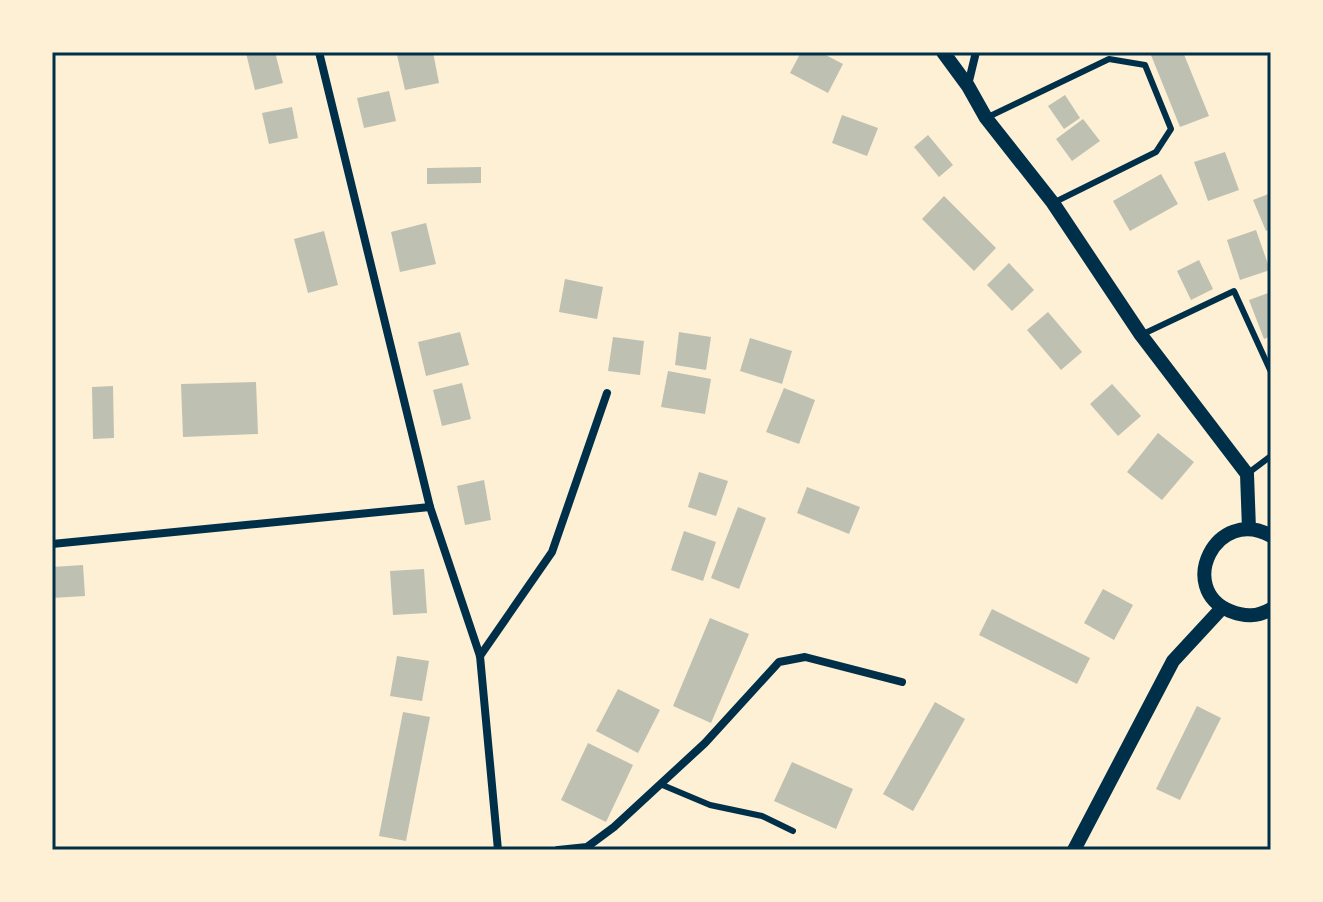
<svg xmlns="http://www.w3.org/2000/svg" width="1323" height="902" viewBox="0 0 1323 902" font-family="Montserrat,sans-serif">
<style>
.building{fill:#bec0b2}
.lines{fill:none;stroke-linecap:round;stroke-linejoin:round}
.service{stroke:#003049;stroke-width:6}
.minor{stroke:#003049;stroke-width:8}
.tertiary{stroke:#003049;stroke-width:14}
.neatline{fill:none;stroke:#003049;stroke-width:3}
</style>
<rect width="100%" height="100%" fill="#fdf0d5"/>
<!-- building -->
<g class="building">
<polygon points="252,52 275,52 283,83 255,90 246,53"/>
<polygon points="410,52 433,52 439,83 405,90 397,55"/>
<polygon points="801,52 820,52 843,64 828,93 790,73"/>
<polygon points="1159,52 1183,52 1209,116 1180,127 1151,55"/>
<polygon points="389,91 396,121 364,128 357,98"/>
<polygon points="1065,95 1080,118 1064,129 1048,106"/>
<polygon points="292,107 298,138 269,144 262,113"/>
<polygon points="842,115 878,128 867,156 832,143"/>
<polygon points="1083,119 1100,141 1072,161 1056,139"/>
<polygon points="928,135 953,165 939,177 914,147"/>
<polygon points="1225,152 1239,190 1208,201 1194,162"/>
<polygon points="481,167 481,183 427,184 427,168"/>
<polygon points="1161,174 1178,204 1130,231 1113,201"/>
<polygon points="1271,193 1271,229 1266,231 1253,200"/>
<polygon points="944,196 996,248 974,271 922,219"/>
<polygon points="426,223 436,264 400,272 391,232"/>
<polygon points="1256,230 1270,270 1240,280 1227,240"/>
<polygon points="324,231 338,285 308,293 294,239"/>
<polygon points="1199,260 1213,289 1191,300 1177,271"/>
<polygon points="1009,263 1034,290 1012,311 987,285"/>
<polygon points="565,279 603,287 597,319 559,312"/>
<polygon points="1271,292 1271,336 1264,339 1249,300"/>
<polygon points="1048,312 1082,352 1061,370 1027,330"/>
<polygon points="460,332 469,365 426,376 418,342"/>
<polygon points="679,332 711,337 706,370 675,365"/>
<polygon points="613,337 644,341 640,375 608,371"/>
<polygon points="750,338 792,351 782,384 740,371"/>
<polygon points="668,371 711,379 705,414 661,407"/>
<polygon points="256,382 258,434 183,437 181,384"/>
<polygon points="462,383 471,419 442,426 433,390"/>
<polygon points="1112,384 1141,416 1118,436 1090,404"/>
<polygon points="113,386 114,438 93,439 92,387"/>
<polygon points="784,388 815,400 799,444 766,432"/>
<polygon points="1158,433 1194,462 1162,500 1127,472"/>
<polygon points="699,472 728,481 716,516 688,507"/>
<polygon points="484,480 491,520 465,525 457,486"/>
<polygon points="807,487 860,507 849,534 797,513"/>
<polygon points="738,507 766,518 739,589 711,578"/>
<polygon points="684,531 716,542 703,581 671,570"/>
<polygon points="83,565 85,596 52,598 52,567"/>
<polygon points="424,569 427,613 393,615 390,571"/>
<polygon points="1103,589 1133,605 1114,640 1084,623"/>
<polygon points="992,609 1090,658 1077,684 979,635"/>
<polygon points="710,618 749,634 711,723 673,706"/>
<polygon points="397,656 429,661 422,701 390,696"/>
<polygon points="618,689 660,710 638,753 596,731"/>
<polygon points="935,702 965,719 913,811 883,794"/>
<polygon points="1197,706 1221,718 1180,800 1156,789"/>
<polygon points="403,712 430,717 406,841 379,836"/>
<polygon points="588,743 633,765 606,822 561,800"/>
<polygon points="792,762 853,789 836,829 774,801"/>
</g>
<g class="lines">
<!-- service -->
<g class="service">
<polyline points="986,118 1109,59 1145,65 1171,129 1156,152 1053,203"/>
<polyline points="1141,335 1234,291 1271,372"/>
<polyline points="1247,474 1271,456"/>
<polyline points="660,784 710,805 762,816 793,831"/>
</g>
<!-- minor -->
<g class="minor">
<polyline points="319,52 430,507 480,656 498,850"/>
<polyline points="968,85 976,52"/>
<polyline points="52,544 430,507"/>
<polyline points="480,656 552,552 607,393"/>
<polyline points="558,850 587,847 614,827 705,743 779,662 805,657 902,682"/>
</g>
<!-- tertiary -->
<g class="tertiary">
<polyline points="943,52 968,86 986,118 1053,203 1141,335 1247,474 1249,529"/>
<path d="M1271,536C1216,505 1176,589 1230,611C1245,617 1257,617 1271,609"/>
<polyline points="1074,850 1173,661 1222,608"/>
</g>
</g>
<!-- border -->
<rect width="1323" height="902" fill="none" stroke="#fdf0d5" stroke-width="108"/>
<rect x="54" y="54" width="1215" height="794" class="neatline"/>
</svg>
